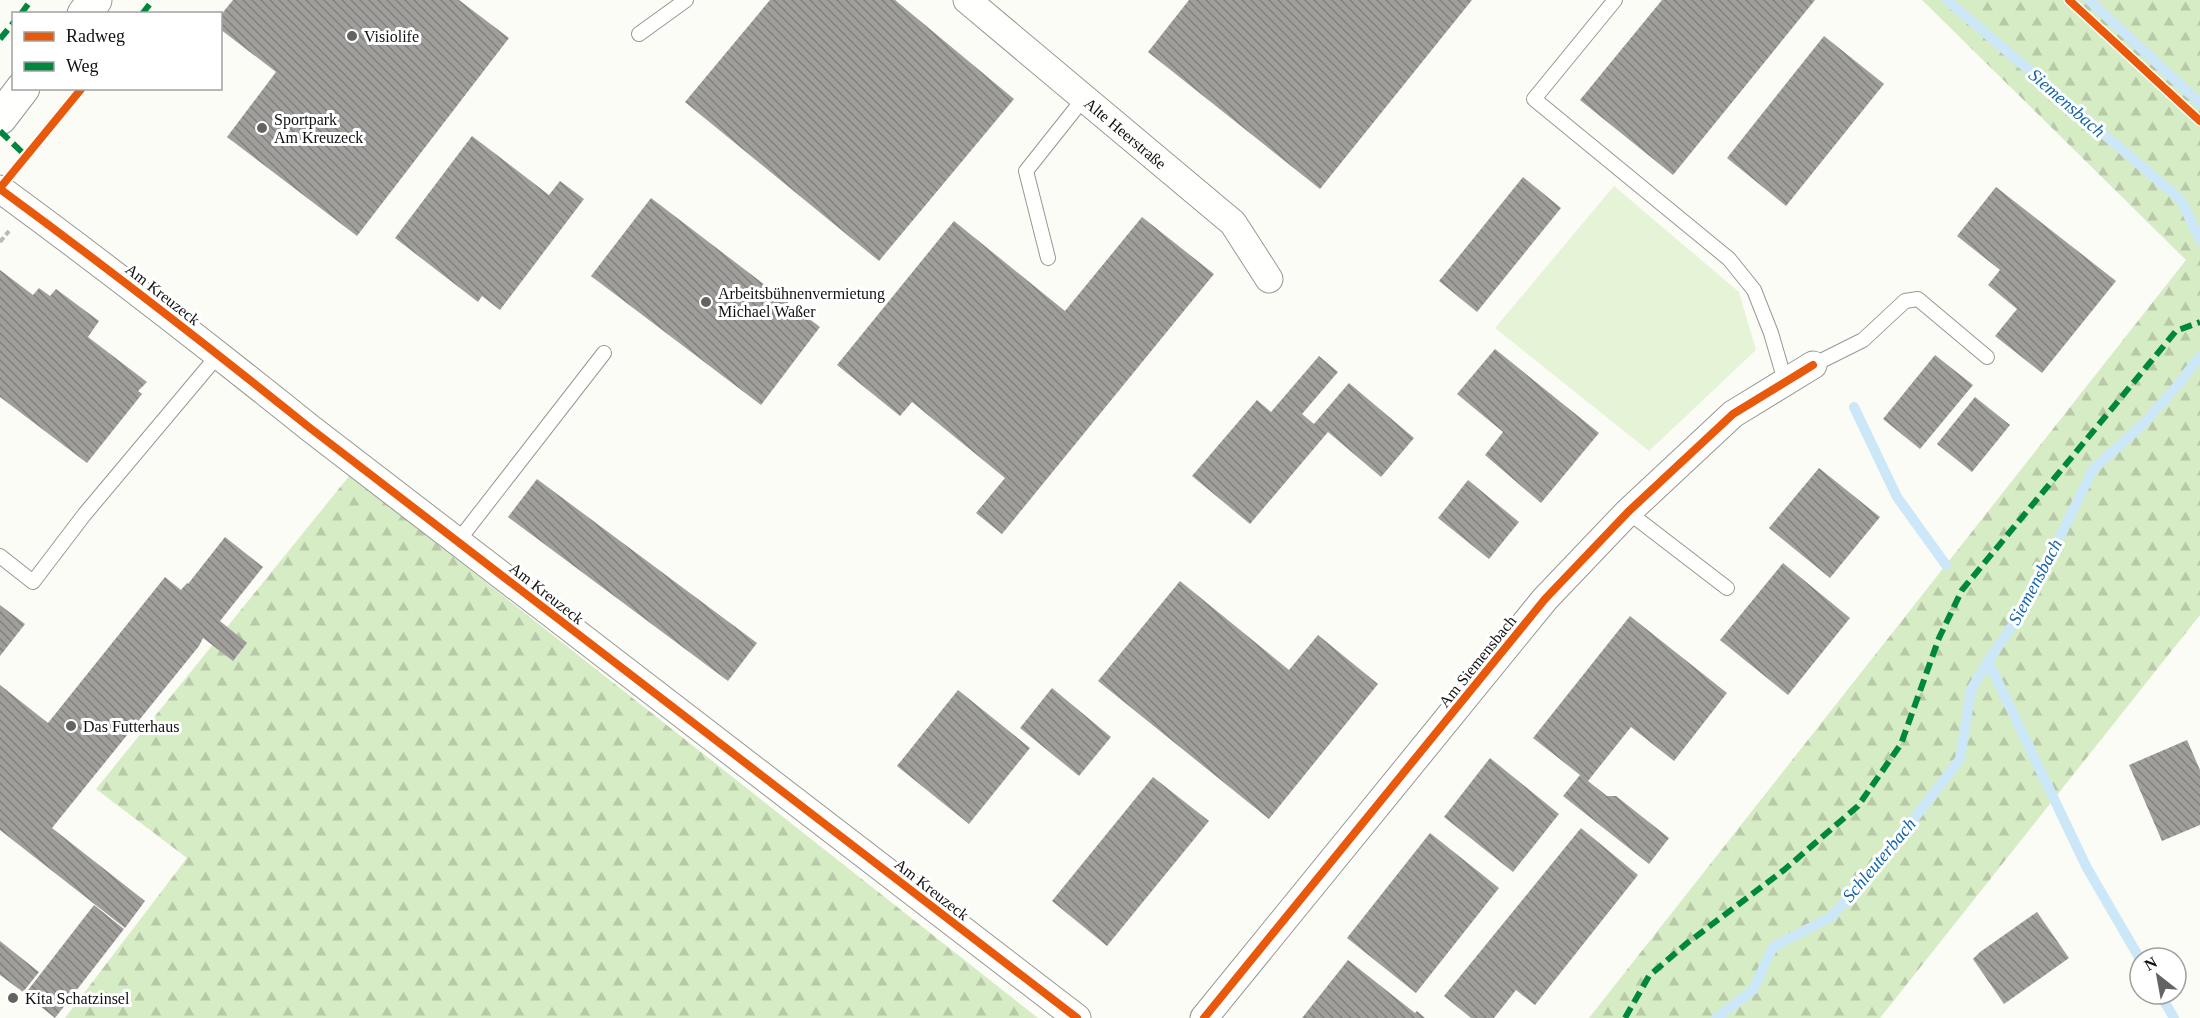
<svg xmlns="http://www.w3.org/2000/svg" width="2200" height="1018" viewBox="0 0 2200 1018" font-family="Georgia,serif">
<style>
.grass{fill:#e5f3d6}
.forest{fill:url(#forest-firs)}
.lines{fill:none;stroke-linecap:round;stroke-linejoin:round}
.stream{stroke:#cce7f8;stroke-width:10}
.building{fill:url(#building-back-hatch)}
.service-casing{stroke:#979795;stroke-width:16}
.minor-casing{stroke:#979795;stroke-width:29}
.tertiary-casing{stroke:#979795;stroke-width:35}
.path{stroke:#b9b9b8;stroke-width:4;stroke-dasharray:6 3;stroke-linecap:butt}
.service{stroke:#fffffe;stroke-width:14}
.minor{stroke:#fffffe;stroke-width:27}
.tertiary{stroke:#fffffe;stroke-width:33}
.quiet{stroke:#00873e;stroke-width:6;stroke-dasharray:12 6;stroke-linecap:butt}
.cycleway-casing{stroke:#fff;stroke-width:11}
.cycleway{stroke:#e8590c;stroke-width:8}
.poi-dot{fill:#636362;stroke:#fff;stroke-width:2}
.labels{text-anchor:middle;stroke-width:6;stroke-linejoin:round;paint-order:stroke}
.poi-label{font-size:16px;fill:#111;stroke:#fff;text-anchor:start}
.street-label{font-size:16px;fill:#111;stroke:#fff}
.water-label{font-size:18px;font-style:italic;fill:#1364a9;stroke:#fff}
</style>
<defs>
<pattern id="forest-firs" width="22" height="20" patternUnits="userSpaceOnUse" patternTransform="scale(1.5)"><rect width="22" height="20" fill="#d6ecc4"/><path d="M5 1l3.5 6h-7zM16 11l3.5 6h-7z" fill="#b7c9a7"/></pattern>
<pattern id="building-back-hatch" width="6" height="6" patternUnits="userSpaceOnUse" patternTransform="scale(1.5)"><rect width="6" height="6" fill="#a09f9c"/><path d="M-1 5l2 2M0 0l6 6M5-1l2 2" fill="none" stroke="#81807e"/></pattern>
</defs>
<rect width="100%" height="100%" fill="#fcfcf7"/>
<!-- grass -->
<polygon class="grass" points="1614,186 1739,292 1756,350 1649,451 1495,328"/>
<!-- forest -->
<g class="forest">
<polygon points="1922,0 2200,0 2200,615 1880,1018 1589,1018 2186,260"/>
<polygon points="350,475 1038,1018 65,1018 187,858 96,789"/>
</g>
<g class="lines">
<!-- stream -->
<g class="stream">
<polyline points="1947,0 2181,200 2200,240"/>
<polyline points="2089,0 2200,103"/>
<polyline points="1854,407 1897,497 1946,565"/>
<polyline points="2140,959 2087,868 1988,661 2028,603 2093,469 2142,425 2177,386 2200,356"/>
<polyline points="2160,994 2174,1018"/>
<polyline points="1716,1018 1753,990 1773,947 1831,917 1883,859 1960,759 1971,690 1988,661"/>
</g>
</g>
<!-- building -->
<g class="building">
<polygon points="233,0 459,0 509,38 357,236 227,137 276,72 220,29 220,16"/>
<polygon points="770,0 895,0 1014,99 879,261 685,102"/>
<polygon points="1189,0 1472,0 1320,189 1148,52"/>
<polygon points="1662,0 1815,0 1673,175 1580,100"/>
<polygon points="1824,36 1884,84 1786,206 1727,158"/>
<polygon points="472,136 549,195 560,181 584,199 500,310 482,296 478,302 395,238"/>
<polygon points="1523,177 1561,208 1477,312 1439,281"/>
<polygon points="1996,187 2116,281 2042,373 1995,336 2017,309 1988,285 2000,270 1957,236"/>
<polygon points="651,198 820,327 761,405 591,276"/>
<polygon points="1142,217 1214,274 1002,534 976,513 1005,478 912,402 900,416 837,365 954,221 1065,311"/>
<polygon points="0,270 33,295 39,288 50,296 56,289 99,321 88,337 147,382 138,391 142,394 87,463 0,397"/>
<polygon points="1495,349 1599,433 1541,503 1485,455 1503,432 1457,394"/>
<polygon points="1935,355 1973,385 1920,449 1883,419"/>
<polygon points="1319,356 1338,372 1302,414 1314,424 1349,383 1414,438 1381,477 1328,432 1250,524 1192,476 1257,400 1271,412"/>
<polygon points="1975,397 2010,425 1972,472 1937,444"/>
<polygon points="1819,468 1880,517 1830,578 1769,528"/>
<polygon points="537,479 757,643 728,681 508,517"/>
<polygon points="1468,480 1519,522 1489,559 1438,518"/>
<polygon points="225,537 263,567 220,621 247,643 233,661 203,638 199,646 52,828 145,901 125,928 0,830 0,685 48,723 165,577 181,590 187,583 188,584"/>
<polygon points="1783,563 1850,618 1788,695 1720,640"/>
<polygon points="1180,581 1289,670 1318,635 1378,684 1269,819 1098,681"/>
<polygon points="0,605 25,624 0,656"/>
<polygon points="1630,616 1727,693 1674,761 1631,727 1588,781 1607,796 1616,796 1669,838 1649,864 1563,796 1580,775 1533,738"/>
<polygon points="1052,688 1111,737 1079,776 1020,728"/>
<polygon points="958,690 1030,748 969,824 897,766"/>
<polygon points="2187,740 2200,770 2200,825 2162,841 2129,765"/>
<polygon points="1490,758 1559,814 1513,872 1444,817"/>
<polygon points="1153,777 1209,821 1107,946 1052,901"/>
<polygon points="1581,828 1638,875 1535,1005 1516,990 1494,1018 1471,1018 1444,996"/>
<polygon points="1430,833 1499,888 1416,993 1347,938"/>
<polygon points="94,905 124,929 55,1018 25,994"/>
<polygon points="2037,912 2069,958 2004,1004 1973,959 1980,952"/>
<polygon points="0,941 39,972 23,992 0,975"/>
<polygon points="1348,960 1415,1013 1417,1011 1425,1018 1302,1018"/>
</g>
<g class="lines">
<defs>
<g id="service">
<polyline points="1615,0 1534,99 1729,259 1754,290 1771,333 1785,381"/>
<polyline points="639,34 686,0"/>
<polyline points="1048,258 1026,171 1084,98"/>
<polyline points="1813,365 1863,340 1905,301 1918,299 1987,357"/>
<polyline points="1628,512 1727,588"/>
<polyline points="458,541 604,353"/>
<polyline points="0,556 33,582 84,515 219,354"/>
</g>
<g id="minor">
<path id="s1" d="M967,0L1233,223L1269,279"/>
<path d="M0,189C105,266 208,346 310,428L1077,1018"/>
<polyline points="1204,1018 1545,599 1628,512 1733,414 1813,365"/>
</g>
<g id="tertiary">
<polyline points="84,14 95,0"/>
<polyline points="0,118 23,88"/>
</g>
</defs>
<!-- service casing -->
<use href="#service" class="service-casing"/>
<!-- minor casing -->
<use href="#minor" class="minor-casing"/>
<!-- tertiary casing -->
<use href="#tertiary" class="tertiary-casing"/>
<!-- path -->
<polyline class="path" points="0,242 9,231"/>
<!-- service -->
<use href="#service" class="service"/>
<!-- minor -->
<use href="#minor" class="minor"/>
<!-- tertiary -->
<use href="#tertiary" class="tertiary"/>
<!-- quiet -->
<g class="quiet">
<polyline points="21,14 31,0"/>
<polyline points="142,14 153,0"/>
<polyline points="0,39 14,22"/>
<polyline points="0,131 27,157"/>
<polyline points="1625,1018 1649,976 1686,944 1784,870 1858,806 1901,744 1939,638 1962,590 2176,331 2200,322"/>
</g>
<defs>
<g id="cycleway">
<polyline points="2069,0 2200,121"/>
<polyline points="0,188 82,88"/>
<path d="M0,189C105,266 208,346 310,428L1077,1018"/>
<polyline points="1204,1018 1545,599 1628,512 1733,414 1813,365"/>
</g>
</defs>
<!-- cycleway casing -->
<use href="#cycleway" class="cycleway-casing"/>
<!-- cycleway -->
<use href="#cycleway" class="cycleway"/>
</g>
<!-- markers -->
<g class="poi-dot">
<circle cx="352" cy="36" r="6"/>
<circle cx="262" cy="128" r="6"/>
<circle cx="706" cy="302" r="6"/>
<circle cx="71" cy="726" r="6"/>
<circle cx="13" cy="998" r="6"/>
</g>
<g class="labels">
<!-- poi labels -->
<g class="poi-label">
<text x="364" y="42">Visiolife</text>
<text x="274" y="125">Sportpark<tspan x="274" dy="18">Am Kreuzeck</tspan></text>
<text x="718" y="299">Arbeitsbühnenvermietung<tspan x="718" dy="18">Michael Waßer</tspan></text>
<text x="83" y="732">Das Futterhaus</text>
<text x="25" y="1004">Kita Schatzinsel</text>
</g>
<!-- street labels -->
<g class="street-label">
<text dy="6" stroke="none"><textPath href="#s1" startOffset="207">Alte Heerstraße</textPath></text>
<text transform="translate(163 294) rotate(38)" y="6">Am Kreuzeck</text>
<text transform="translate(547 593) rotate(38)" y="6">Am Kreuzeck</text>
<text transform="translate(1477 661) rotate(-51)" y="6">Am Siemensbach</text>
<text transform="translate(932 889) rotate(38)" y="6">Am Kreuzeck</text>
</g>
<!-- water labels -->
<g class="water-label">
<text transform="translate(2067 103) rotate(41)" y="6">Siemensbach</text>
<text transform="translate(2035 582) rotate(-62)" y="6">Siemensbach</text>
<text transform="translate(1879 860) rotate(-50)" y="6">Schleuterbach</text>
</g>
</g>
<!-- legend -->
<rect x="12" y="12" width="210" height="78" fill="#ffffff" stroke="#a0a0a0" stroke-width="1.5"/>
<rect x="24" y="32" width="30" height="9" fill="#e8590c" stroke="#a0a0a0" stroke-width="1.5"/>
<text x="66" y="42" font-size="18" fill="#111111">Radweg</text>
<rect x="24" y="62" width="30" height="9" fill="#00873e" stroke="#a0a0a0" stroke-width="1.5"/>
<text x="66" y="72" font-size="18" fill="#111111">Weg</text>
<!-- north arrow -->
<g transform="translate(2158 976) rotate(329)"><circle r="28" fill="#ffffff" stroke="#a0a0a0" stroke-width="1.5"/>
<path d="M0-4.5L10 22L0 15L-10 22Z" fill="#636362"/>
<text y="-9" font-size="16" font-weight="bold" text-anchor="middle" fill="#111111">N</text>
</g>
</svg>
